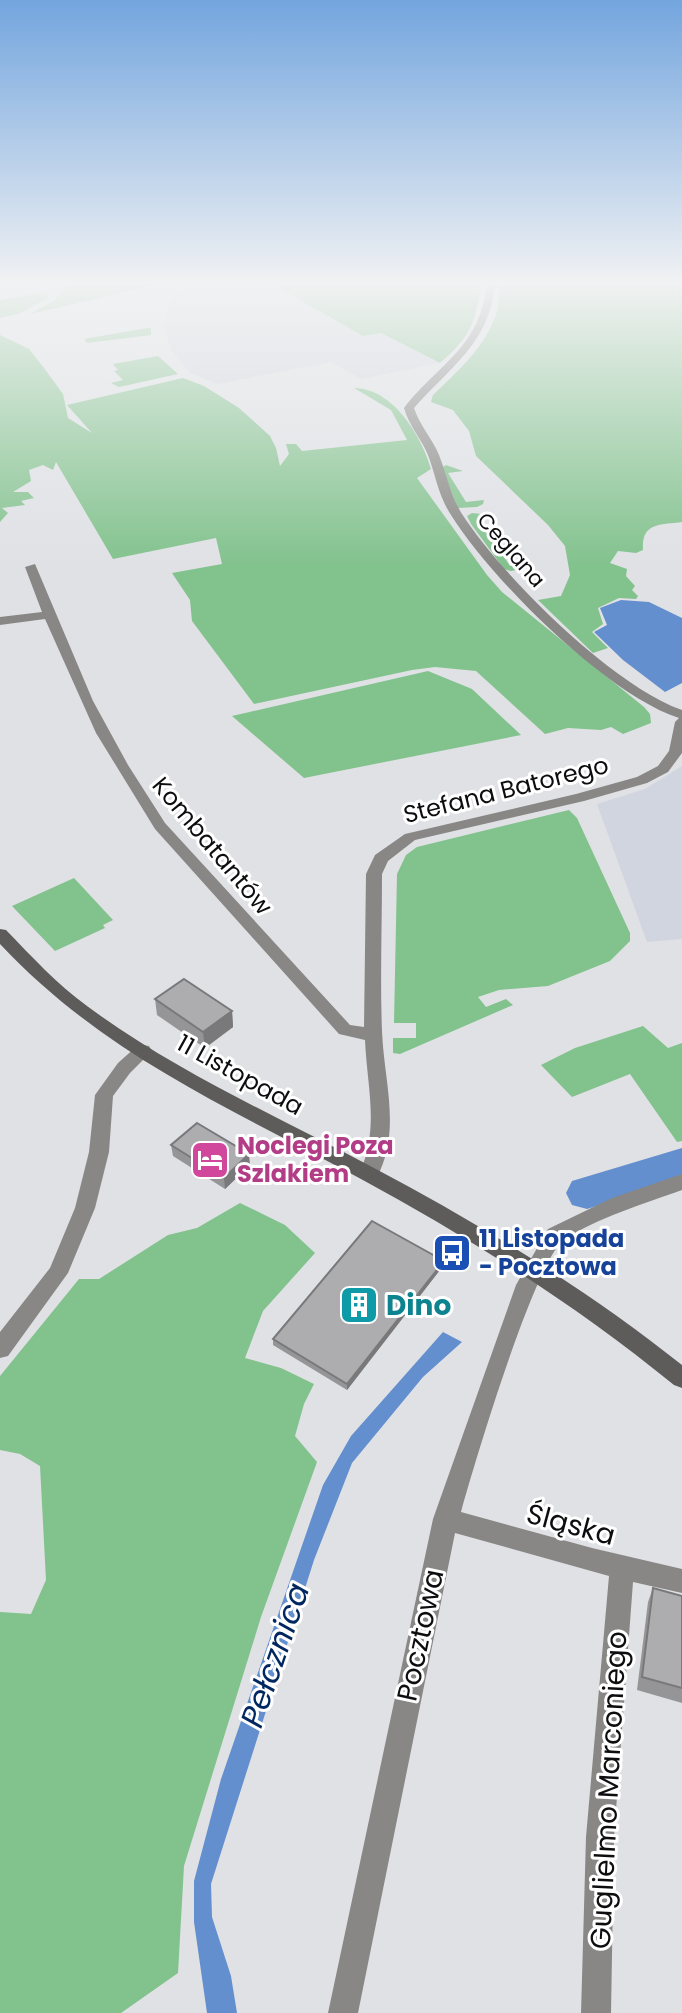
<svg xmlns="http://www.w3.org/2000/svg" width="682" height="2013" viewBox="0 0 682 2013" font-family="Poppins,sans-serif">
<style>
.built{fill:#d1d5df}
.green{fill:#82c28d}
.water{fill:#638fce}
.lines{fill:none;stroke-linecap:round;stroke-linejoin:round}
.river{fill:#638fce;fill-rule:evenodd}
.minor{fill:#888785;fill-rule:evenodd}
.secondary{fill:#5d5c5a;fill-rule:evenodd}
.wall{fill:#959496}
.shaded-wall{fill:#79787a}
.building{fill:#adacaf;stroke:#79787a;stroke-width:2}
.labels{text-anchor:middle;stroke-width:6;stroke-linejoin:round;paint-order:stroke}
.far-street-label{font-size:21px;fill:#0d0d0f;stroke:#fff}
.street-label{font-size:24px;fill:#0d0d0f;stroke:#fff}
.hotel-label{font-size:24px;font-weight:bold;fill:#b23c85;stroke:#fff;text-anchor:start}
.transit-label{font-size:24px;font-weight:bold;fill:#164399;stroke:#fff;text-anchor:start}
.near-culture-label{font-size:28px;font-weight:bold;fill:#0d838f;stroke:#fff;text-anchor:start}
.near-street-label{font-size:28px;fill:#0d0d0f;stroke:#fff}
.near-water-label{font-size:32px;font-style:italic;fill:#00275f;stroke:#fff}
</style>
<rect width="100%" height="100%" fill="#e0e1e5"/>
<!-- built -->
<g class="built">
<polygon points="182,284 272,284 362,336 380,333 440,363 361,379 331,362 218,384 190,373 171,350 164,328 166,313"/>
<polygon points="682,766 682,939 647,942 597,804 645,789"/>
</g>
<!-- green -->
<g class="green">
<polygon points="79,284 161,284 30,314 55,300 65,287"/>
<path d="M272,284H481C474,325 472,335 440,363L381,333L363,336Z"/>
<path d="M499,284H682V522C661,525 641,522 643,550L636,553L618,551L610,563L627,569L626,576L635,586L632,590L638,596L636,599L619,598L598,608L603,624L592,632L608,648L593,653L538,600L561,596L570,575L565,546L548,525L476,456L469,431L453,410L431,402L433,395C464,365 504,331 499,284Z"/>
<polygon points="47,292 48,298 19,314 0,318 0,300"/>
<polygon points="147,328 151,328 151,335 87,343 84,339"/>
<path d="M0,335L29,349L44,368L63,394L68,418L92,433L67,405L183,378L204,386L239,408L270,436L276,448L280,466L289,454L286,444H296L302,451L407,440L391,410L354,388C393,388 422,437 431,469L417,478L487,575L502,592L644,707L650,714L651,723L623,734L611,727L601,730L568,728L545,734L476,671L435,667L412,670L254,704L192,621L190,600L172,573L222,564L216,538L113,559L56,462L53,470L43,465L29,470L31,481L13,492H28L34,498L21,501L25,505L2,508L8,513L0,522Z"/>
<polygon points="158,356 178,374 119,387 111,383 123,380 114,371 118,370 113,364"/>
<polygon points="446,465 463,471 448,473 466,502 484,500 483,504 477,507 458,508 441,468"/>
<polygon points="472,513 491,515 478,517 510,566 527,564 527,568 511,571 504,569 471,524 467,516"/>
<polygon points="428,671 472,689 521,735 304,778 232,716"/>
<polygon points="569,810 577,818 630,933 630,941 610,961 548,986 499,990 478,997 486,1007 506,999 513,1005 400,1054 393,1053 393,1038 416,1038 416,1023 394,1023 397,874 406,855 417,847"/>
<polygon points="74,878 113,920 103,925 105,928 55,951 12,906"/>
<polygon points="643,1026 668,1048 682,1043 682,1141 677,1142 630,1074 572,1097 541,1065 575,1048"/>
<polygon points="240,1203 285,1225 315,1253 263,1311 245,1358 281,1368 314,1384 304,1404 295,1436 317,1462 261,1617 184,1866 178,1973 121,2013 0,2013 0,1612 31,1614 46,1580 40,1466 20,1454 0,1450 0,1376 79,1279 99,1279 168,1235 197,1228"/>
</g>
<!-- water -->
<g class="water">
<polygon points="621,600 649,602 682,618 682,683 665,692 623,660 594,632 607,625 600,608"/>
<polygon points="443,1332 462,1342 423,1377 352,1463 314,1560 211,1884 212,1917 231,1976 237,2013 207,2013 194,1922 194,1881 221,1779 323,1485 351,1436"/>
</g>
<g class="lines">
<!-- river -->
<polygon class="river" points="682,1148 682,1180 587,1209 572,1205 566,1193 572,1181"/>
<!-- minor -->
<g class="minor">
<path d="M487,284H495C490,343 450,367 414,408C420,426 432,438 439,455C447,475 450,495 462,514C503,577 612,685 682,710V753L668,772L647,783L584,801L415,840L388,861L382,874C382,926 380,979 382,1031C384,1083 402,1131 376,1179L369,1182L362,1179L359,1174C380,1129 367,1087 365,1040L339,1034L155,829L96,733L45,619L0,625V617L42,612L25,567L35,564L93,701L128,765L165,823L350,1025L364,1027L366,874L375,855L405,834L576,794L637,777L658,766L669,751L675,722L679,718C607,695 491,579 451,515C438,495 436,476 428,455C421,438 409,426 404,408C440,362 479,349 487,284Z"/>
<polygon points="143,1045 149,1046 152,1051 130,1073 113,1096 109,1152 95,1208 68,1273 8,1356 0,1358 0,1332 50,1268 75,1208 89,1152 95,1095 118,1063 137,1046"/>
<path d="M682,1174V1190C646,1203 596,1218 564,1240C535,1260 473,1468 461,1512L592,1548L682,1569V1593L633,1582L614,1837L611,2013H581L586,1837L609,1576L455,1533L358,2013H328L433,1519L516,1285L548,1229L612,1198Z"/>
</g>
<!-- secondary -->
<path class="secondary" d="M0,929L6,930C32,957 57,984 87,1006C176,1072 277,1116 374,1168C482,1225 586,1289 682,1365V1388L674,1385C577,1306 472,1239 361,1179C230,1108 104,1055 0,944Z"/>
</g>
<!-- wall -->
<g class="wall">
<polygon points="155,999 232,1011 233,1027 205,1048 157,1015"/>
<polygon points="171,1145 250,1165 225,1189 173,1156"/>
<polygon points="444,1261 443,1266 347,1390 273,1345 273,1339"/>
<polygon points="653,1588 682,1596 682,1703 637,1690 648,1602"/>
</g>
<!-- shaded-wall -->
<g class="shaded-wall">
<polygon points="232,1011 233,1027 205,1048 203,1032"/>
<polygon points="249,1154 250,1165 225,1189 224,1178"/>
<polygon points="444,1261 443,1266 347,1390 347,1384"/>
</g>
<!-- building -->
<g class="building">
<polygon points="184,979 232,1011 203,1032 155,999"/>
<polygon points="197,1123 249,1154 224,1178 171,1145"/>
<polygon points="372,1221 444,1261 347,1384 273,1339"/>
<polygon points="653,1588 682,1596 682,1688 642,1677"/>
</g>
<!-- sky -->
<linearGradient id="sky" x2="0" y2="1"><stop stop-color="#73a5de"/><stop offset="0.5" stop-color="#f1f2f3"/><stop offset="1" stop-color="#f1f2f3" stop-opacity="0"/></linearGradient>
<rect width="682" height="566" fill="url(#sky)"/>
<!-- icons -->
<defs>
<symbol id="hotel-square" viewBox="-11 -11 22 22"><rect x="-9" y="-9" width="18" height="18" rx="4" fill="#d1479c" stroke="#fff"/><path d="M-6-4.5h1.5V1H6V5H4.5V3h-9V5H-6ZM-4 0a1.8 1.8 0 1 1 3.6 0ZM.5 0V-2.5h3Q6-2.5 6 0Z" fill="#fff"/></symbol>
<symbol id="bus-square" viewBox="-11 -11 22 22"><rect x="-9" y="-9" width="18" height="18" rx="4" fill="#1a4fb4" stroke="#fff"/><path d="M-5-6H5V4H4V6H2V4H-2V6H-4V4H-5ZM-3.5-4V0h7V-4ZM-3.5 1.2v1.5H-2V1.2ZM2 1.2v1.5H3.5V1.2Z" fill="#fff"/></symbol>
<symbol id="building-square" viewBox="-11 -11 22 22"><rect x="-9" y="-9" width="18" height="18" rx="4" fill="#0f9aa8" stroke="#fff"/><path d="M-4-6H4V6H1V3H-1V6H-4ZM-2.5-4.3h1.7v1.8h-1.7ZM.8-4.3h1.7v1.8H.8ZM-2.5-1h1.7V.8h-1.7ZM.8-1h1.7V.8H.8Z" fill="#fff"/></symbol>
</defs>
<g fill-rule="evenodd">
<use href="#hotel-square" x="188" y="1138" width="44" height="44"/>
<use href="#bus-square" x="430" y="1231" width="44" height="44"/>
<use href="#building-square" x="337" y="1283" width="44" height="44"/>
</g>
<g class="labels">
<!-- far-street labels -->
<g class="far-street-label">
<text transform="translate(511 550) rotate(49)" y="7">Ceglana</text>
</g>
<!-- street labels -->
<g class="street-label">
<text transform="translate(506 790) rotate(-14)" y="8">Stefana Batorego</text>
<text transform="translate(212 846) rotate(50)" y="8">Kombatantów</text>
<text transform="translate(240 1075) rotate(29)" y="8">11 Listopada</text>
</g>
<!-- hotel labels -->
<g class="hotel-label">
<text x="237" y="1154">Noclegi Poza<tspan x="237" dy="28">Szlakiem</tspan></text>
</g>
<!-- transit labels -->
<g class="transit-label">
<text x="479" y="1247">11 Listopada<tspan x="479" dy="28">- Pocztowa</tspan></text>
</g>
<!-- near-culture labels -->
<g class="near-culture-label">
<text x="386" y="1315">Dino</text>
</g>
<!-- near-street labels -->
<g class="near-street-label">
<text transform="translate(571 1524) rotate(15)" y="10">Śląska</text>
<text transform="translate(420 1635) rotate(-78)" y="10">Pocztowa</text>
<text transform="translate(608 1790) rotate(-87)" y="10">Guglielmo Marconiego</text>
</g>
<!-- near-water labels -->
<g class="near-water-label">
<text transform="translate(275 1655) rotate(-71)" y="11">Pełcznica</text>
</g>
</g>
</svg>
